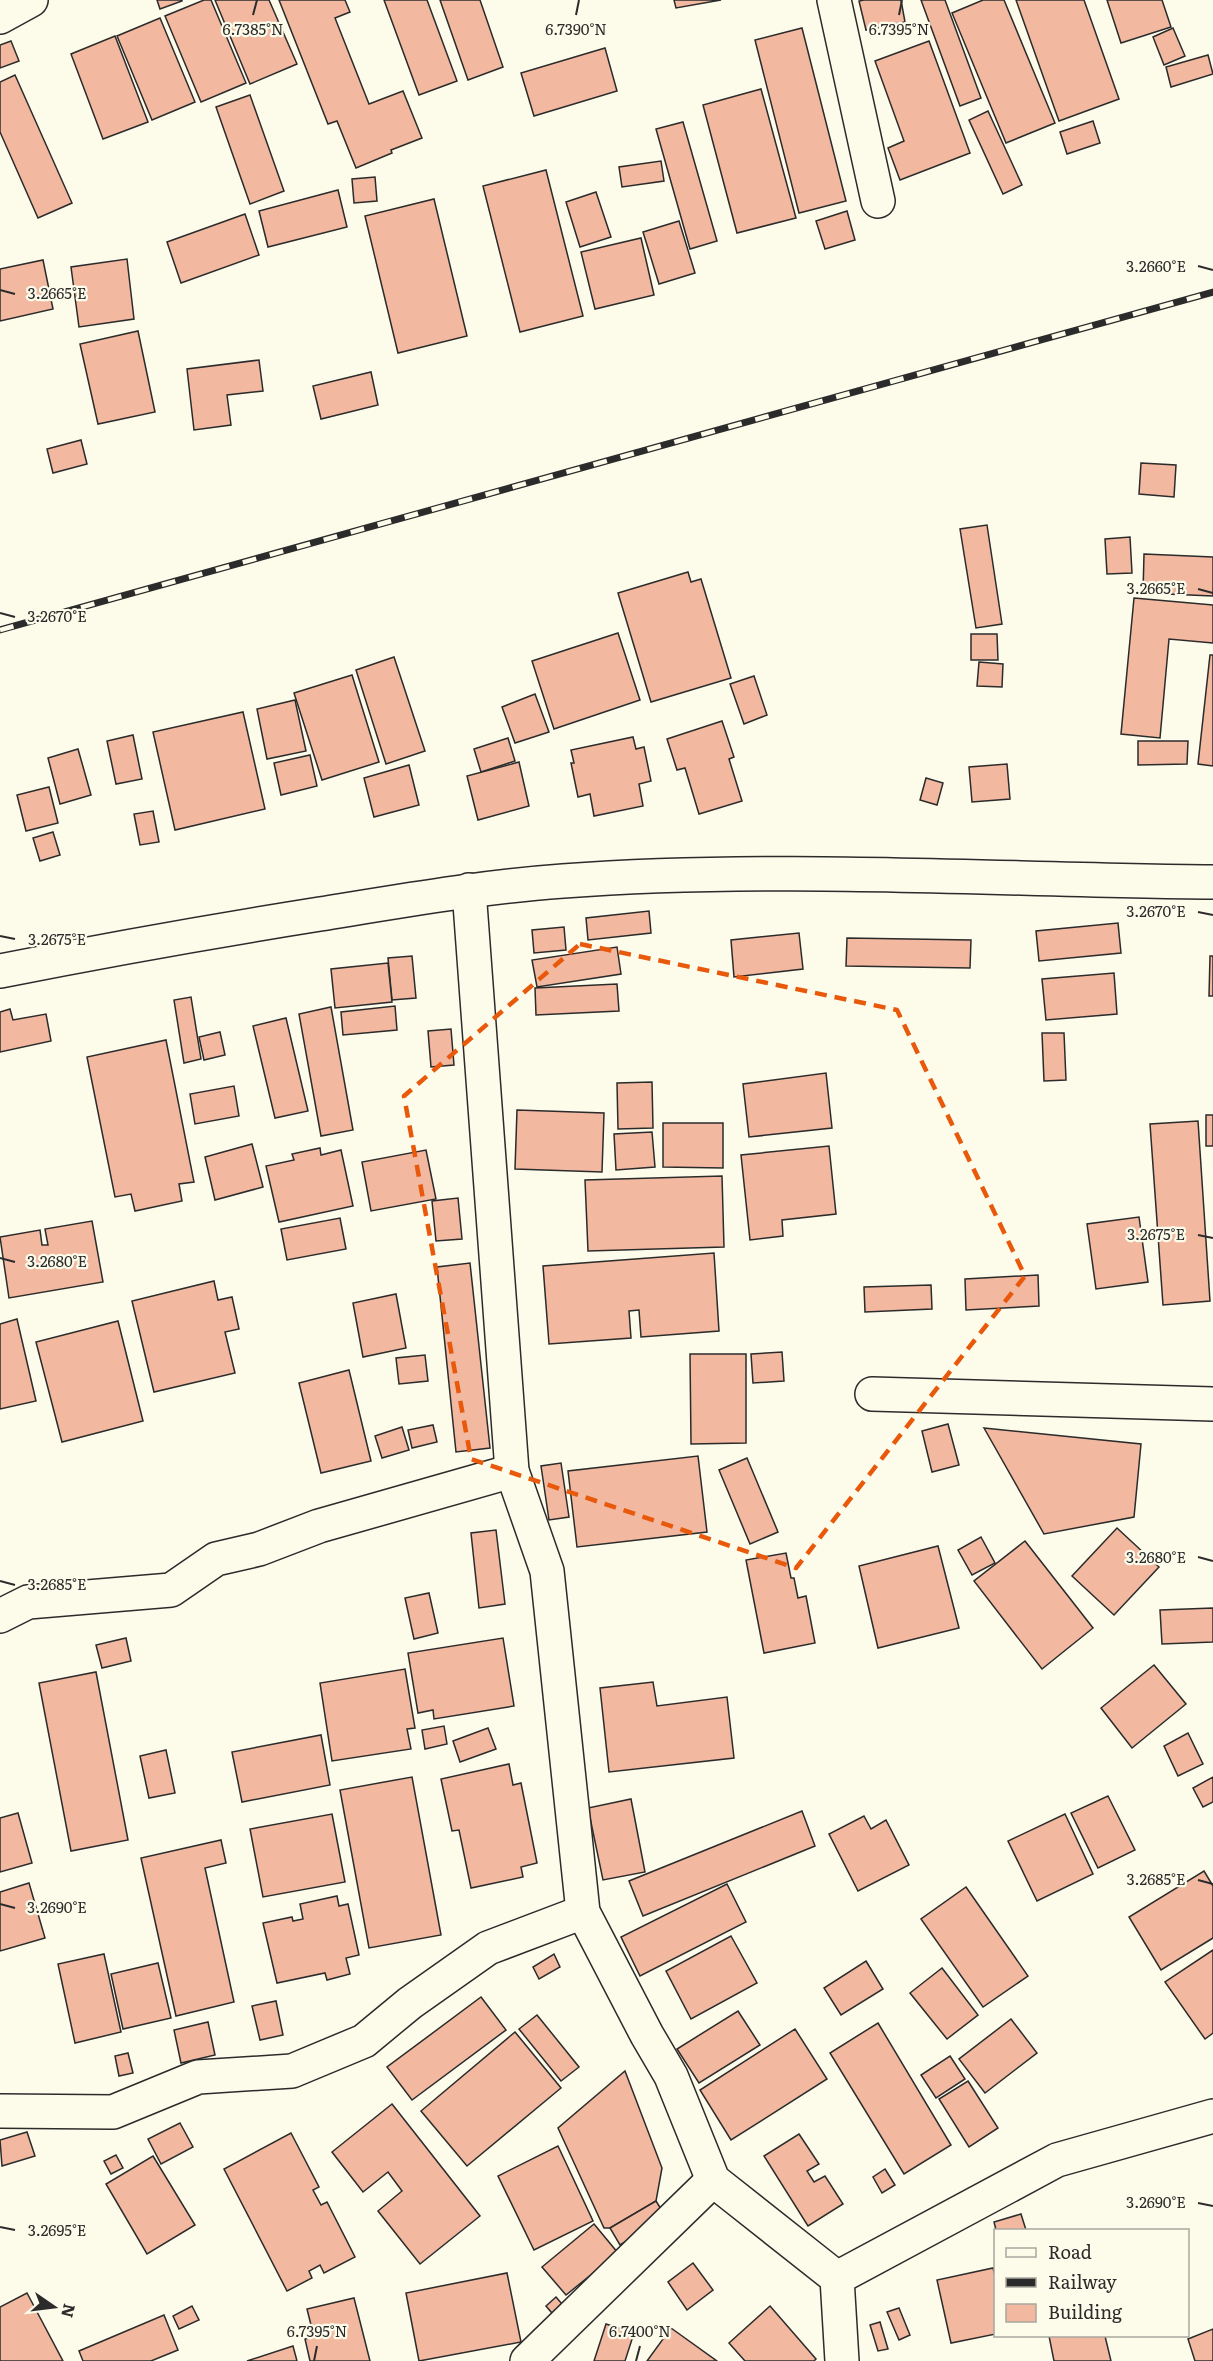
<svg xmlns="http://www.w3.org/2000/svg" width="1213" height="2361" viewBox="0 0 1213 2361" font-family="Literata,serif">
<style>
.building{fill:#f2b8a0;stroke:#2b2b2b;stroke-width:1.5}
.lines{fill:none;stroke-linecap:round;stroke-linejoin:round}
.minor-casing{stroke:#2b2b2b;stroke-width:36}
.minor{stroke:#fdfbea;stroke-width:33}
.rail-casing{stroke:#2b2b2b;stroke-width:7}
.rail{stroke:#fdfbea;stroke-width:4.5;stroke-dasharray:14;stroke-linecap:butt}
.marked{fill:none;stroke:#e8590c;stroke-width:4.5;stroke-dasharray:12 8;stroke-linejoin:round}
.ticks{fill:none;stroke:#2b2b2b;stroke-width:2}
.ticks-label{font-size:15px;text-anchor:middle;fill:#2b2b2b;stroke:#fdfbea;stroke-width:4.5;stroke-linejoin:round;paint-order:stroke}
</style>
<rect width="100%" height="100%" fill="#fdfbea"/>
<!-- building -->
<g class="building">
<polygon points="157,0 182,0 182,1 160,9"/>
<polygon points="204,0 211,0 246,83 201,102 165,16"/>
<polygon points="215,0 269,0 297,64 250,84"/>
<polygon points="279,0 345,0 350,12 335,18 369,104 403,91 422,138 391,150 392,153 356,168 337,121 328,124"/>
<polygon points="384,0 427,0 457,81 419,95"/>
<polygon points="440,0 480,0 503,67 468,80"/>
<polygon points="674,0 721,0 676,8"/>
<polygon points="864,0 901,0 905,22 866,30 859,1"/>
<polygon points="921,0 945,0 981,98 960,106"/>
<polygon points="983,0 1004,0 1055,123 1006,143 952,13"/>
<polygon points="1016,0 1084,0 1119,99 1059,121"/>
<polygon points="1107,0 1162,0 1171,27 1121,43"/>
<polygon points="160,18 195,102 152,120 117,36"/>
<polygon points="802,28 846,201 799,213 755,40"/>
<polygon points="1173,28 1185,56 1164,65 1153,37"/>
<polygon points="115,36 148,122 103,139 71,54"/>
<polygon points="11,41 19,61 0,68 0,45"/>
<polygon points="929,41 970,153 900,180 888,148 904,141 875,61"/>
<polygon points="605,48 617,91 534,116 521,73"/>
<polygon points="1208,55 1213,74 1171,87 1166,67"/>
<polygon points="15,75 72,203 38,218 0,132 0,82"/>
<polygon points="761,89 796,218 737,233 703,105"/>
<polygon points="250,95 284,191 250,204 216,107"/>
<polygon points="988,111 1022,185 1003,194 969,120"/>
<polygon points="1093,121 1100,143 1067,154 1060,132"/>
<polygon points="683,122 717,241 690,249 656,129"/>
<polygon points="661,161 664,181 622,187 619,167"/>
<polygon points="546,170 583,316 520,332 483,186"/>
<polygon points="375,177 377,201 354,203 352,179"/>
<polygon points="338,190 347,227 268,247 259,211"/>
<polygon points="596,192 611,237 580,247 566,202"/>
<polygon points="434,199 467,336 398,353 365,216"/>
<polygon points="847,211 855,240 825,249 816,221"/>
<polygon points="245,214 259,255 181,283 167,242"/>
<polygon points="679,221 695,273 659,284 643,232"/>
<polygon points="641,238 654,295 595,309 581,252"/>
<polygon points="127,259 134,319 79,327 71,267"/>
<polygon points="43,260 53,309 0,321 0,269"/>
<polygon points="138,331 155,412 98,424 80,344"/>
<polygon points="259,360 263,391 227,395 231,425 194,430 187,369"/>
<polygon points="371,372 378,405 321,419 313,386"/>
<polygon points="81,440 87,464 53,473 47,449"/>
<polygon points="1141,463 1176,465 1174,497 1139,494"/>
<polygon points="987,525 1002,624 976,628 960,529"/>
<polygon points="1130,537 1132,573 1107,574 1105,539"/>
<polygon points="1144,554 1213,557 1213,596 1143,593"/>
<polygon points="688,572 691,582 701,579 731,678 651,702 618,593"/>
<polygon points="1134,598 1213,605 1213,643 1169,639 1160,738 1121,734"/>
<polygon points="618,633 640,700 554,729 532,661"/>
<polygon points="971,634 997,634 998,660 971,660"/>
<polygon points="1210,655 1213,655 1213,766 1198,764"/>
<polygon points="394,657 425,751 386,764 356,670"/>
<polygon points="979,662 1003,664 1002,687 977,686"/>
<polygon points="352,675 379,762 322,780 294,693"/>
<polygon points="754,676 767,715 744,724 730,684"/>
<polygon points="535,694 549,732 515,743 502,707"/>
<polygon points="295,700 306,751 267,759 257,709"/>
<polygon points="243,712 265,809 175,830 153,732"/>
<polygon points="722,721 734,757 729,759 742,801 699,814 685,768 677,770 667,739"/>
<polygon points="133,735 142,779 116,784 107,741"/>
<polygon points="633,737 636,749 644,747 651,781 639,784 643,806 594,816 590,794 578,797 571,763 574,763 571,750"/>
<polygon points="508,738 515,761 481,772 474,749"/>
<polygon points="1138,741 1188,741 1187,764 1138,765"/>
<polygon points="78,749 91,795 60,804 48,758"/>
<polygon points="310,755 317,786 281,795 274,763"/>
<polygon points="519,762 529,806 478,820 467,776"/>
<polygon points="1007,764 1010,799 972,802 969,767"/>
<polygon points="409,765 419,805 374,817 364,778"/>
<polygon points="926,778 943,783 937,805 920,800"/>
<polygon points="49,787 58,823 26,831 17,795"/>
<polygon points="153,811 159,842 140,845 134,814"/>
<polygon points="53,832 60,855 40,861 33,838"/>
<polygon points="649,911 651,933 588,940 586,918"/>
<polygon points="1118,923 1121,953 1039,961 1036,931"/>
<polygon points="564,927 566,950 534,953 532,930"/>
<polygon points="799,933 803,969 734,977 731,940"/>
<polygon points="847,938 971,940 970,968 846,966"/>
<polygon points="617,947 621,974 537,987 532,960"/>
<polygon points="412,956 416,998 392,1000 388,958"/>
<polygon points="1210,956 1213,956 1213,996 1209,996"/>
<polygon points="388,963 392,1002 335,1008 331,969"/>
<polygon points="1114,973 1117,1014 1046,1020 1042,979"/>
<polygon points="617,984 619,1011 536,1015 535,988"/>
<polygon points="191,997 201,1059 184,1063 174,1000"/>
<polygon points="395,1006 397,1030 343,1035 341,1012"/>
<polygon points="331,1007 353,1130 321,1136 299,1014"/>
<polygon points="10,1009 13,1020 46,1014 51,1041 0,1052 0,1012"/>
<polygon points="286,1018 308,1111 275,1118 253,1026"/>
<polygon points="451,1029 454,1065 431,1067 428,1031"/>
<polygon points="220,1032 225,1055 204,1060 199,1037"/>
<polygon points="1042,1033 1064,1033 1066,1080 1044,1081"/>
<polygon points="166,1040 194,1182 179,1184 182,1201 135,1211 131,1194 115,1197 87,1057"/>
<polygon points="826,1073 832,1128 749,1137 743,1084"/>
<polygon points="652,1082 653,1128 618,1129 617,1083"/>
<polygon points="234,1086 239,1116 195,1124 190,1094"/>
<polygon points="517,1110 604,1113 602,1172 515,1169"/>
<rect x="1206" y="1115" width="7" height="31"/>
<polygon points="1198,1121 1210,1301 1163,1305 1150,1124"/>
<polygon points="663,1123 723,1123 723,1168 663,1167"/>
<polygon points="652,1132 655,1167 616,1170 614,1134"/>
<polygon points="252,1144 263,1187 215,1200 205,1157"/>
<polygon points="829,1146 836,1214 782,1220 783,1236 750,1240 741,1155"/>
<polygon points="320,1148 321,1155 341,1150 353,1206 279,1222 266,1166 294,1160 292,1154"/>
<polygon points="426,1150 436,1199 371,1211 362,1162"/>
<polygon points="722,1176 724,1247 588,1251 585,1180"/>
<polygon points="458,1198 462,1239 436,1241 432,1201"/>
<polygon points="1139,1217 1148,1282 1096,1289 1087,1224"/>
<polygon points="340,1218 346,1249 287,1260 281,1229"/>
<polygon points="92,1221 103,1282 9,1298 0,1237 40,1230 42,1245 48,1245 45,1229"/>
<polygon points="714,1253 719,1331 641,1337 639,1310 629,1311 631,1338 549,1344 543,1266"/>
<polygon points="470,1263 490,1448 456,1452 437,1267"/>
<polygon points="1038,1275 1039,1306 966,1310 965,1279"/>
<polygon points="214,1281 218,1300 232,1297 239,1329 225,1332 235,1373 154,1392 132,1301"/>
<polygon points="931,1285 932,1309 865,1312 864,1287"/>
<polygon points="396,1294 406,1348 363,1357 353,1303"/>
<polygon points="17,1319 36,1401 0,1409 0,1324"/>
<polygon points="118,1321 143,1421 62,1442 36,1342"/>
<polygon points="782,1352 784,1381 753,1383 751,1354"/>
<polygon points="690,1354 746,1354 746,1443 691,1444"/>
<polygon points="425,1355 428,1381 399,1384 396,1358"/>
<polygon points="349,1370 371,1461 321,1473 299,1383"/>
<polygon points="948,1424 959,1465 932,1472 922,1431"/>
<polygon points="433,1425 437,1442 412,1448 408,1430"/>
<polygon points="402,1427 409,1450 382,1458 375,1436"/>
<polygon points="984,1428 1141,1444 1134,1517 1044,1534"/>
<polygon points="698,1456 707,1532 577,1547 568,1471"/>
<polygon points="747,1458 778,1532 750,1544 719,1470"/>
<polygon points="561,1463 569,1517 549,1520 541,1466"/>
<polygon points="1117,1528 1159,1567 1114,1615 1072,1576"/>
<polygon points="496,1530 505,1604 479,1608 471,1533"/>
<polygon points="981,1537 995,1563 972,1575 958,1550"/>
<polygon points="1025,1541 1093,1628 1042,1669 974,1581"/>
<polygon points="938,1546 959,1628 878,1648 859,1566"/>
<polygon points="786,1553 791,1578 794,1578 798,1598 806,1596 815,1643 764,1653 746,1560"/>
<polygon points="429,1593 438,1633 414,1639 405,1598"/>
<polygon points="1213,1608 1213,1642 1162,1644 1160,1610"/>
<polygon points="126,1638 131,1661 102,1668 96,1645"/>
<polygon points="503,1638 514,1706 434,1719 433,1710 418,1713 408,1653"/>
<polygon points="1154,1665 1186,1704 1132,1748 1101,1708"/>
<polygon points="405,1669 415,1728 407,1729 411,1749 332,1761 320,1683"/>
<polygon points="96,1672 128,1840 71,1851 39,1683"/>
<polygon points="653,1682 657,1706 727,1697 734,1758 609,1772 600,1688"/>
<polygon points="444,1726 447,1744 425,1749 422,1730"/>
<polygon points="488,1728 496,1749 460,1762 453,1741"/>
<polygon points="1188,1733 1203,1764 1178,1776 1164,1746"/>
<polygon points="321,1735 330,1785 242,1802 232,1752"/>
<polygon points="166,1750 175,1793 149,1798 140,1756"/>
<polygon points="509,1764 513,1785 521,1783 537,1863 521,1867 523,1877 471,1888 459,1830 452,1831 441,1779"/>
<polygon points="412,1777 441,1935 369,1948 340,1790"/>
<polygon points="1213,1777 1213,1802 1203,1807 1193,1788"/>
<polygon points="1108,1796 1135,1850 1098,1868 1071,1813"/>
<polygon points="631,1799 645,1872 603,1880 588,1808"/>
<polygon points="802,1811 815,1846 643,1916 629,1881"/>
<polygon points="18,1813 32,1863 0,1872 0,1818"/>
<polygon points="332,1814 345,1882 263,1897 250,1829"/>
<polygon points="1065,1814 1093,1874 1037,1901 1008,1841"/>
<polygon points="864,1816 871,1829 886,1820 909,1865 858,1891 829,1834"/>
<polygon points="221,1840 226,1863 205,1868 234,2002 176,2016 141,1858"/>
<polygon points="1204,1871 1213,1886 1213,1938 1161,1970 1129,1917"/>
<polygon points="29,1883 45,1938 0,1951 0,1892"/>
<polygon points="727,1884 746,1922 640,1976 621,1937"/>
<polygon points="966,1887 1028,1976 983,2007 921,1919"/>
<polygon points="337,1896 339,1906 348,1904 359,1955 346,1958 350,1974 327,1980 325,1973 277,1983 263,1923 292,1917 293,1921 303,1919 300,1904"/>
<polygon points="731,1936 757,1983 691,2019 666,1971"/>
<polygon points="1213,1950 1213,2033 1205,2039 1165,1982"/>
<polygon points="104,1954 121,2032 75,2043 58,1964"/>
<polygon points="554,1954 560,1967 539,1979 533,1967"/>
<polygon points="866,1961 883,1989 841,2015 824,1988"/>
<polygon points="158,1963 171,2018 123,2029 111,1974"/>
<polygon points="942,1968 978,2015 947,2039 910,1993"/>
<polygon points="481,1997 506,2030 412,2100 387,2067"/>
<polygon points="276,2001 283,2035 260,2040 252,2006"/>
<polygon points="738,2011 760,2045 699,2083 677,2049"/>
<polygon points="537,2015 579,2067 561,2081 519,2029"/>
<polygon points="1011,2019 1037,2053 985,2093 959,2059"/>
<polygon points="208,2022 215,2055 181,2063 174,2030"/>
<polygon points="878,2023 951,2145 904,2174 830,2053"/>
<polygon points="795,2029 827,2079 731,2140 700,2090"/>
<polygon points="515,2032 561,2088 467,2166 421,2111"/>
<polygon points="128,2053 133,2073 119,2076 115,2056"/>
<polygon points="950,2056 965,2079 936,2098 921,2075"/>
<polygon points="625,2071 662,2168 656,2201 610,2228 604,2228 558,2128"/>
<polygon points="968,2081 998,2128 969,2147 939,2099"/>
<polygon points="392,2104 480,2216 420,2264 378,2211 402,2191 388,2172 363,2192 332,2152"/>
<polygon points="180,2123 193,2147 161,2164 148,2139"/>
<polygon points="27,2132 35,2156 2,2166 0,2140"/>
<polygon points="291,2133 319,2187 313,2190 321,2205 327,2202 355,2257 324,2273 320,2265 309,2271 312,2278 287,2291 224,2169"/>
<polygon points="799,2134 819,2164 807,2171 814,2182 825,2176 843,2204 808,2226 764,2156"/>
<polygon points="558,2146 593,2221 534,2250 498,2176"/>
<polygon points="116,2155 123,2168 111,2174 104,2161"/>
<polygon points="153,2156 195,2225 147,2254 106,2184"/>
<polygon points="885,2169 895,2185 882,2193 873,2177"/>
<polygon points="656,2201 666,2217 620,2245 610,2228"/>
<polygon points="1021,2214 1026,2230 996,2230 994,2222"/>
<polygon points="594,2224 618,2253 566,2295 542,2267"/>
<polygon points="693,2263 713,2290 687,2310 668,2282"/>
<polygon points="993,2268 996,2279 996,2334 951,2343 937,2280"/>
<polygon points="507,2273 521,2342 419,2361 406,2293"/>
<polygon points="27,2293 63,2361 0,2361 0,2307"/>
<polygon points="556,2297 568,2311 557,2319 546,2306"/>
<polygon points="354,2298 370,2361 310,2361 305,2339 314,2337 307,2309"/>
<polygon points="192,2306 199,2320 179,2329 173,2316"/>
<polygon points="770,2306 816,2359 814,2361 745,2361 729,2343"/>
<polygon points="899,2308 910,2335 899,2340 887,2312"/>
<polygon points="164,2315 178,2350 151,2361 83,2361 79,2351"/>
<polygon points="880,2322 888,2349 878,2351 870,2325"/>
<polygon points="606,2324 634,2333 625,2361 594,2361"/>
<polygon points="671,2328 717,2361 647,2361"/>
<polygon points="1213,2329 1213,2361 1195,2361 1188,2339"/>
<polygon points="1049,2336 1105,2336 1111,2361 1054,2361"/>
<polygon points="293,2346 297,2361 247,2361"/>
</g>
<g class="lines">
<defs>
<g id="minor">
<polyline points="834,0 878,201"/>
<polyline points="0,17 31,0"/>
<polyline points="469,890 512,1471 547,1571 583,1912 647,2035 671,2076 713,2180 837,2278 842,2361"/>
<path d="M0,971C106,950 213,931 320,914C401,901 481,887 563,881C779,865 997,880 1213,882"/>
<polyline points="872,1394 1213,1404"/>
<polyline points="0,1616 28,1602 171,1590 216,1559 259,1549 319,1526 512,1471"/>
<polyline points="0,2111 113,2112 198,2077 292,2071 364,2041 410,2003 488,1948 583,1912"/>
<polyline points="837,2278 1057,2160 1213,2116"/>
<polyline points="527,2361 713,2180"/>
</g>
</defs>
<!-- minor casing -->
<use href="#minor" class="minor-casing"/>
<!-- minor -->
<use href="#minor" class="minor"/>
<defs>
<polyline id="rail" points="0,630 1213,292"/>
</defs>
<!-- rail casing -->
<use href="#rail" class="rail-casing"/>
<!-- rail -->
<use href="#rail" class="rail"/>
</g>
<!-- marked area -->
<path class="marked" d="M580,944L897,1010L1025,1276L796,1568L471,1459L404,1096Z"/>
<!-- ticks -->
<path class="ticks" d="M253,15L257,0M576,15L579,0M899,15L902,0M1198,266L1213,270M0,290L15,294M1198,589L1213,593M0,613L15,617M1198,912L1213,915M0,936L15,939M1198,1235L1213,1238M0,1258L15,1262M1198,1557L1213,1561M0,1581L15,1585M1198,1880L1213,1884M0,1904L15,1908M1198,2203L1213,2206M0,2227L15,2230M314,2361L317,2346M636,2361L640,2346"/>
<g class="ticks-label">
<text x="253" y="35">6.7385°N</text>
<text x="576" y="35">6.7390°N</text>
<text x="899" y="35">6.7395°N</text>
<text x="1156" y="272">3.2660°E</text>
<text x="57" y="299">3.2665°E</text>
<text x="1156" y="594">3.2665°E</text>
<text x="57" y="622">3.2670°E</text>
<text x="1156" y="917">3.2670°E</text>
<text x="57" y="945">3.2675°E</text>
<text x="1156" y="1240">3.2675°E</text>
<text x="57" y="1267">3.2680°E</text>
<text x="1156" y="1563">3.2680°E</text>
<text x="57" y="1590">3.2685°E</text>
<text x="1156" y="1885">3.2685°E</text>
<text x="57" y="1913">3.2690°E</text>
<text x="1156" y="2208">3.2690°E</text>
<text x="57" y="2236">3.2695°E</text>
<text x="317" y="2337">6.7395°N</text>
<text x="640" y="2337">6.7400°N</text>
</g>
<!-- legend -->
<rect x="994" y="2229" width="195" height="108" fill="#fdfbea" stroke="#a9a89e" stroke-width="1.5"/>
<rect x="1006" y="2248" width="30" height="9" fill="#fdfbea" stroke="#a9a89e" stroke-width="1.5"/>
<text x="1048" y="2259" font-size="18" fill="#2b2b2b">Road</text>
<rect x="1006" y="2278" width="30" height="9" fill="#2b2b2b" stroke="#a9a89e" stroke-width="1.5"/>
<text x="1048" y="2289" font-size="18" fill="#2b2b2b">Railway</text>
<rect x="1006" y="2304" width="30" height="18" fill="#f2b8a0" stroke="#a9a89e" stroke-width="1.5"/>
<text x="1048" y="2319" font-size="18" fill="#2b2b2b">Building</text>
<!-- north arrow -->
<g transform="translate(54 2307) rotate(104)" stroke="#fdfbea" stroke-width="4.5" paint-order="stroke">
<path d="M0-4.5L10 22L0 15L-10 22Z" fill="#2b2b2b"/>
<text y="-9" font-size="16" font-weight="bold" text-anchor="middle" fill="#2b2b2b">N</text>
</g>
</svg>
